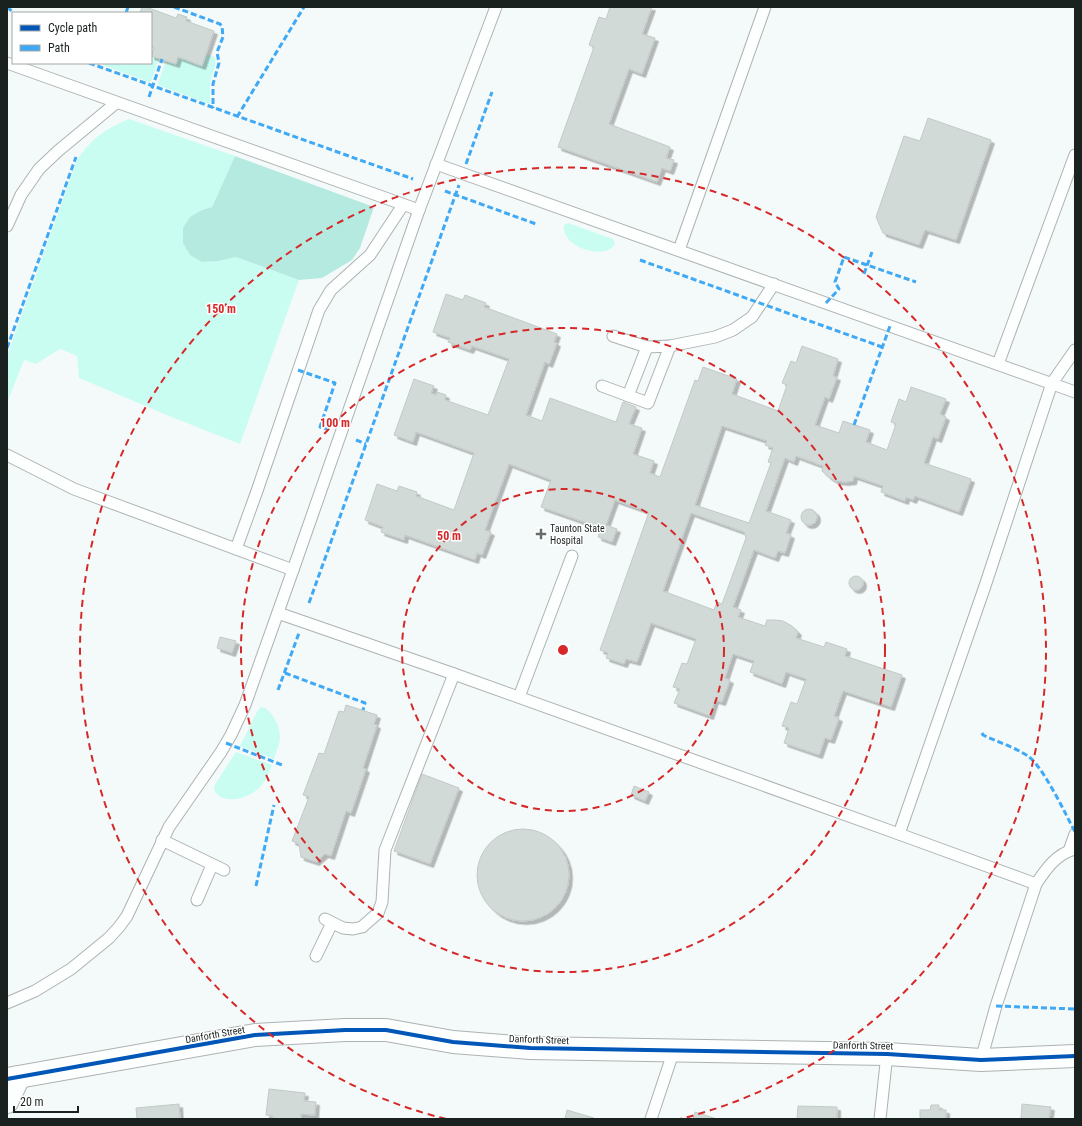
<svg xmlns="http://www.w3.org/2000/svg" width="1082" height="1126" viewBox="0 0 1082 1126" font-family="'Roboto Condensed',sans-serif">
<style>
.green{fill:#cafdf2}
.forest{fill:#b5eae0}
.building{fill:#d2dad8;stroke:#c2c9c8;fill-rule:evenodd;filter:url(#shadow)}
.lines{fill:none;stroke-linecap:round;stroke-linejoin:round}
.service-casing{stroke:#acb3b2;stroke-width:13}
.minor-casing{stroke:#acb3b2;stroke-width:24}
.tertiary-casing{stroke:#acb3b2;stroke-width:24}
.service{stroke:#fdfefe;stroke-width:11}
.minor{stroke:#fdfefe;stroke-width:22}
.tertiary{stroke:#fdfefe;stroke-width:22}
.quiet{stroke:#3fa9f5;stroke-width:3;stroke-dasharray:6 3;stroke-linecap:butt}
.cycleway-casing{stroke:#fff;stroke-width:6}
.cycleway{stroke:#0057b8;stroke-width:4}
.ring{fill:none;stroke:#d62828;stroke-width:2;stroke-dasharray:7 5}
.poi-dot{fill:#666e6c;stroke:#fff;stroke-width:1.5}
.labels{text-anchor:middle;stroke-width:3;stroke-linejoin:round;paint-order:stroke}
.poi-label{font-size:10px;fill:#1a2220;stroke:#fff;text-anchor:start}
.street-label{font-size:10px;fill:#1a2220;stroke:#fff}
.centre{fill:#d62828;stroke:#fff;stroke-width:2}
.ring-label{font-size:12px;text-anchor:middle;font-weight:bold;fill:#d62828;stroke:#fff;stroke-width:3;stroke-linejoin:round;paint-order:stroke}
</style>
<defs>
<filter id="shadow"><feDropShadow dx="3.5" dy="3.5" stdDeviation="0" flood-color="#0004"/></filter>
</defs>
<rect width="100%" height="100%" fill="#f4faf9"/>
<!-- green -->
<g class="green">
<polygon points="151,47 154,48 159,58 151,82 149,82 105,66 104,63 151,63"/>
<path d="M206,54L215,57C217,66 211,75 210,84C209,90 212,98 209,104L158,85V83L166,61L175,64L178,57L202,66Z"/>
<path d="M129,119L235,156L212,207L202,210V262L219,261L236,257L299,280L240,444L174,418L79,378L77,356L60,349L36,364L24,360L7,403V356L77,160C93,137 104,130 129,119Z"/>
<path d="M568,223L613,239L615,243C609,261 561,249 564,225Z"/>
<path d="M261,707H263C273,712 280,726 280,737C280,744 276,752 274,759L240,746L258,710Z"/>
<path d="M236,752L272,765C269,772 266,781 260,787C256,791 250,795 244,797C234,801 214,801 214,786Z"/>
</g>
<!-- forest -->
<polygon class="forest" points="235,156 374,207 360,248 352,260 322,278 299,280 236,257 219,261 202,262 190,255 183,243 183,228 190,217 202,210 212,207"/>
<!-- building -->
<g class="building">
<polygon points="142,7 146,7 176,18 178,14 187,17 186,21 214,31 202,66 178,57 176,64 151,56 154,48 151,47 151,13 140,13"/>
<polygon points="610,7 652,7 642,34 655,38 642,74 629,69 609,124 670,147 666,158 674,160 670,171 662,168 657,182 558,147 594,47 589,45 599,17 606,19"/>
<polygon points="928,118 991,140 956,240 925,230 919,245 883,233 876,217 904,136 920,141"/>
<path d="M446,294L463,300L465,295L486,303L484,307L557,334L554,342L557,343L549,364L545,362L526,415L542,421L550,398L616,422L623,402L636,407L629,424L642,428L633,454L654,461L650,473L660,477L695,380L698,381L703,367L737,379L732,394L778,411L787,385L782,383L791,361L796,363L802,346L838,359L833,376L837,377L829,399L825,397L815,425L839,433L843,421L870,430L866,442L887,450L896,424L891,422L899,399L906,402L911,387L946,399L940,414L946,417L938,439L933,437L924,463L971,479L959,512L915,496L913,500L906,497L905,501L881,492L883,486L854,476L853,481L845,482L836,481L829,477L822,471L823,466L796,456L794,462L785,458L766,511L791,520L786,533L791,535L785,553L778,551L775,558L754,550L733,607L741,610L738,617L765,626L767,620H775L783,621L792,626L798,632L796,638L824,647L826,642L847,649L845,656L902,675L891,707L843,691L834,716L839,718L831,740L825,738L819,755L784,743L789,728L782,726L791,702L797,704L806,679L786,672L782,684L750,672L754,661L733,654L725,678L730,680L722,702L715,700L710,716L674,703L680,689L673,687L682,663L687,664L696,639L651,623L637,662L626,659L624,664L606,658L608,653L600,650L649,512L615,500L606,525L617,529L612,542L598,537L601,528L541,507L551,480L509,464L485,530L491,532L482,555L477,553L475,560L405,535L404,540L381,532L383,527L365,520L377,484L397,491L399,486L417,492L416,496L454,510L474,453L416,432L413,442L394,435L414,379L434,386L431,393L436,395L437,392L446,395L445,400L488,415L509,359L472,346L470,350L448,342L450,338L433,332ZM722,426L767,441L765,445L773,448L768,462L771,463L749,523L695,505ZM691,513L744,532L746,538L722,604L717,602L714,610L663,591Z"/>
<circle cx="809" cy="517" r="8"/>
<circle cx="856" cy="583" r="7"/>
<polygon points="220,637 236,641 232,653 217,648"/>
<polygon points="346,705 377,715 374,724 377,725 363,768 366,769 351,813 346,811 331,856 325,854 316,862 301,857 299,844 292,841 309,797 303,795 319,753 324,754 339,711 344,712"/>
<polygon points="422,774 459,788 430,864 394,851"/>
<polygon points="634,786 649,792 645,801 631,795"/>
<circle cx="523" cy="875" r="46"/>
<polygon points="269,1089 305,1093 304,1101 316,1102 315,1115 301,1114 301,1119 273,1119 273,1116 266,1115"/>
<polygon points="179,1104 180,1119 137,1119 136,1108"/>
<polygon points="1022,1104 1051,1107 1049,1119 1021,1119"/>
<polygon points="931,1105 939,1105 939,1110 946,1110 946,1119 920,1119 920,1110 930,1110"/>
<polygon points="798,1106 837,1107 837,1119 797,1119"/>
<polygon points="567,1110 594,1118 594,1119 565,1119"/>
<polygon points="695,1112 717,1119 693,1119"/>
</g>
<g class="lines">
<defs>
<g id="service">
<polyline points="7,63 419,210"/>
<polyline points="436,164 1075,392"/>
<polyline points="7,226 21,195 39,169 58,151 116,103"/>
<polyline points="679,250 765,7"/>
<polyline points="613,336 647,347 670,346 715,337 733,330 752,317 774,284"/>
<polyline points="998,364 1075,155"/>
<polyline points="602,386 648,403 670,346"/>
<polyline points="628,396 647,347"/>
<polyline points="7,455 74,489 293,570 245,705 231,735 221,752 169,827 127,916 119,927 109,938 71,969 35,991 7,1003"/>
<polyline points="236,549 257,491 319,310 331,290 370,255 403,205"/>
<polyline points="293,570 419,210 496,7"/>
<polyline points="278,613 454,674 899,834"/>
<polyline points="519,697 572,556"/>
<polyline points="162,840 224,870"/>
<polyline points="1069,851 1075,834"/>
<path d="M1036,884C1046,869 1056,854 1075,849"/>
<polyline points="197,900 212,865"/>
<polyline points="325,919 343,928 353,929 362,927 378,913 382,902 385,850 454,674"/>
<polyline points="316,956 332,923"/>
<polyline points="981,1060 996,1006 1036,884 899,834 985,586 1052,383 1075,350"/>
<polyline points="651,1119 674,1050"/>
<polyline points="880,1119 887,1054"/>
</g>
<polyline id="minor" points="7,1102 19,1077"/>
<polyline id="tertiary" points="7,1079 255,1035 345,1030 386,1030 453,1042 530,1048 887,1054 981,1060 1075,1056"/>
</defs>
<!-- service casing -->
<use href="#service" class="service-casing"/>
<!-- minor casing -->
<use href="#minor" class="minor-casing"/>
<!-- tertiary casing -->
<use href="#tertiary" class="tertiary-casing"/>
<!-- service -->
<use href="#service" class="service"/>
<!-- minor -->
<use href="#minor" class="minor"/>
<!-- tertiary -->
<use href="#tertiary" class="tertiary"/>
<!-- quiet -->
<g class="quiet">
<polyline points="7,7 14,13"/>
<polyline points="174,7 220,24 222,26 223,37 217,52 219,63 213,84 213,108"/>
<polyline points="126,13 128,7"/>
<polyline points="89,63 413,179"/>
<polyline points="149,97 162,59"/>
<polyline points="237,117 304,7"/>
<polyline points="466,164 492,92"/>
<polyline points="445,191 536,224"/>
<polyline points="640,260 882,347"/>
<polyline points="864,274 872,252"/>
<polyline points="826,303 839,289 835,282 844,257 916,282"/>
<polyline points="7,348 76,157"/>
<polyline points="298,370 335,383 320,427 327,429"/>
<polyline points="854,425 890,326"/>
<polyline points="356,440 366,444"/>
<polyline points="309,603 459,185"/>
<polyline points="285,673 365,703 363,710"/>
<polyline points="278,690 299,633"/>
<path d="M982,733L983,735C998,742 1014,747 1028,756C1044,768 1065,813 1075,832"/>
<polyline points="226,743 282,765"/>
<polyline points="256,886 274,805"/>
<polyline points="996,1006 1075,1009"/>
</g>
<defs>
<polyline id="cycleway" points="7,1079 255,1035 345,1030 386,1030 453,1042 530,1048 887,1054 981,1060 1075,1056"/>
</defs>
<!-- cycleway casing -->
<use href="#cycleway" class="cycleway-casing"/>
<!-- cycleway -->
<use href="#cycleway" class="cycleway"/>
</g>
<!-- distance rings -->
<g class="ring">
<circle cx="563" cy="650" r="161"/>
<circle cx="563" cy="650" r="322"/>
<path d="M446 1119A483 483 0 1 1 680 1119"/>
</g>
<!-- markers -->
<path class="poi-dot" d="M539 528h4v4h4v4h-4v4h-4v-4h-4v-4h4z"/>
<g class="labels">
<!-- poi labels -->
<g class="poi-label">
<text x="550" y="532">Taunton State<tspan x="550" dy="12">Hospital</tspan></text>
</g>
<!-- street labels -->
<g class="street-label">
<text transform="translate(215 1034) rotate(-10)" y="4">Danforth Street</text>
<text transform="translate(539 1039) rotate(2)" y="4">Danforth Street</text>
<text transform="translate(863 1045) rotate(1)" y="4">Danforth Street</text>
</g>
</g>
<circle cx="563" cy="650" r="6" class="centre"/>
<g class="ring-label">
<text x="221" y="313">150 m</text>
<text x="335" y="427">100 m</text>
<text x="449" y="540">50 m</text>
</g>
<!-- border -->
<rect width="1082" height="1126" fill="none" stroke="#1a2220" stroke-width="16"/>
<!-- legend -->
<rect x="12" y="12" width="140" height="52" fill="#ffffff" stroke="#a3a7a6"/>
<rect x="20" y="25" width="20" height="6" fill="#0057b8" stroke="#a3a7a6"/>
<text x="48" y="32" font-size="12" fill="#1a2220">Cycle path</text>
<rect x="20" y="45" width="20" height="6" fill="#3fa9f5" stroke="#a3a7a6"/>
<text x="48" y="52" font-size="12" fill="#1a2220">Path</text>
<!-- scale -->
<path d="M14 1106v6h64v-6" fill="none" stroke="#1a2220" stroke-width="2"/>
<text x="20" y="1106" font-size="12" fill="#1a2220" stroke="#ffffff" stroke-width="3" paint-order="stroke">20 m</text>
</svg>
